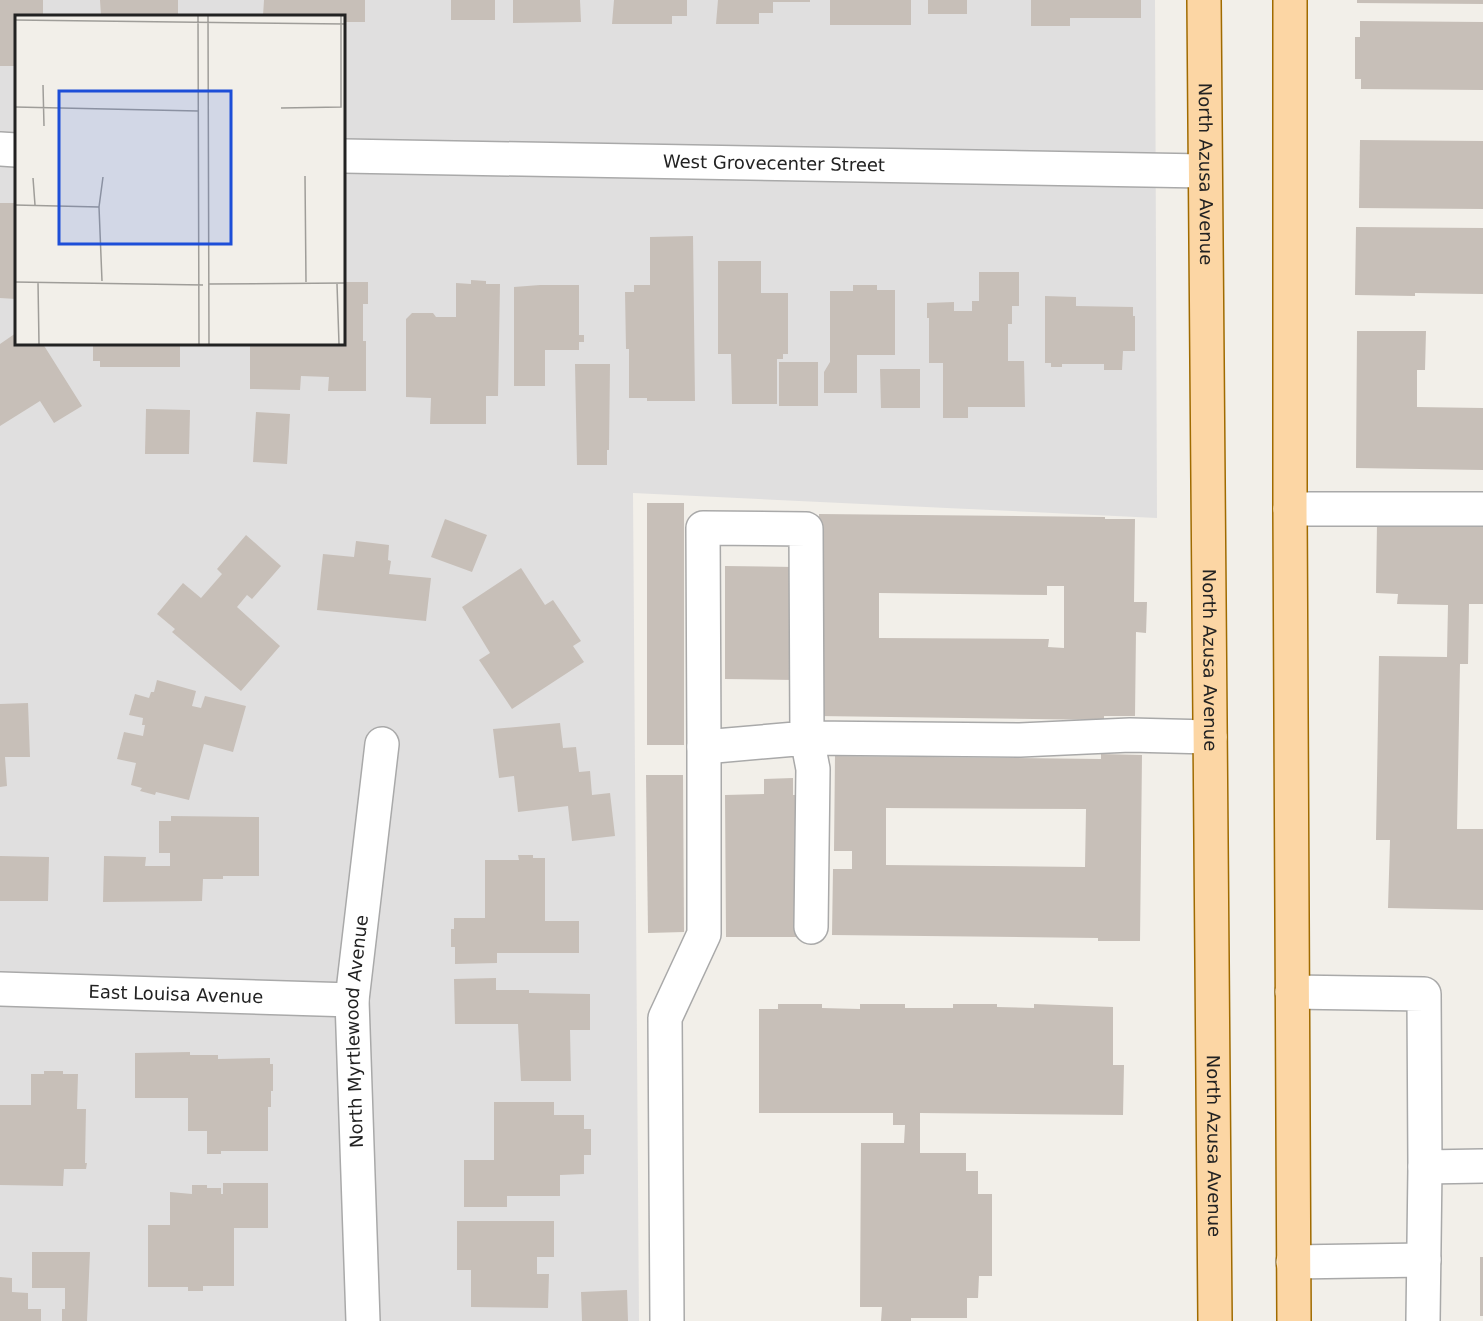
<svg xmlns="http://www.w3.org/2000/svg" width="1483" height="1321" viewBox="0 0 1483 1321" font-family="'DejaVu Sans',sans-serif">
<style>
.residential{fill:#e0dfdf;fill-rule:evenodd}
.building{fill:#c7bfb8;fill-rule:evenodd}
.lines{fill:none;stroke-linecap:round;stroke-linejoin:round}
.minor-casing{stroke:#a9a9a9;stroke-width:36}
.major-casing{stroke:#a06b00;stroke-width:36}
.minor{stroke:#fff;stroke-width:33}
.major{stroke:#fcd6a4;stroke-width:33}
.labels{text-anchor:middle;stroke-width:5;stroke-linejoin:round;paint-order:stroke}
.street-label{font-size:18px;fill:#222;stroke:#fff}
.inset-road{fill:none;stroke:#9f9d99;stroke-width:1.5}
.view{fill:#1d4ed8;fill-opacity:0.15;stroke:#1d4ed8;stroke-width:3}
.inset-edge{fill:none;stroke:#222;stroke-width:3}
</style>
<rect width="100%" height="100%" fill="#f2efe9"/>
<!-- residential -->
<path class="residential" d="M0,0H1155L1157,518L633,493L639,1321H0ZM16,16H344V344H16Z"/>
<!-- building -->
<g class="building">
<polygon points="0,0 43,0 43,16 16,16 16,66 0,66"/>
<polygon points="100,0 178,0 178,16 101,16"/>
<polygon points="264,0 365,0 365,22 344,22 344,16 263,16"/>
<rect x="451" y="0" width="44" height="20"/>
<polygon points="513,0 580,0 581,22 513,23"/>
<polygon points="614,0 687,0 687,16 672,16 672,24 612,24"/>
<polygon points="718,0 810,0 810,2 773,2 773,13 759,13 759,24 716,24"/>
<rect x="830" y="0" width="81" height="25"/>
<rect x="928" y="0" width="39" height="14"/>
<polygon points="1031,0 1141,0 1141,18 1070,18 1070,26 1031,26"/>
<polygon points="1357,0 1483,0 1483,4 1357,3"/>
<polygon points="1360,21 1483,22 1483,90 1361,89 1361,79 1355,79 1355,37 1360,37"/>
<polygon points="1360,140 1483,141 1483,209 1359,208"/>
<polygon points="0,203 16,203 16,299 0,298"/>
<polygon points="1356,227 1483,228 1483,294 1415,293 1415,296 1355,295"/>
<polygon points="693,236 695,401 647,401 647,398 629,398 629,349 626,349 625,292 634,292 634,285 650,285 650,237"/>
<polygon points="718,261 761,261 761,293 788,293 788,354 783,354 783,359 777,359 777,404 732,404 731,354 718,354"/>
<polygon points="979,272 1019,272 1019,306 1012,306 1012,324 1008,324 1008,361 1024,361 1025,407 968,407 968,418 943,418 943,363 929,363 929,318 927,318 927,303 954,302 954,311 972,311 972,301 979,301"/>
<polygon points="471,280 486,281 486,284 500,284 498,396 486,396 486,424 430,424 431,398 406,397 406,319 412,313 433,313 436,317 456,317 456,283 471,284"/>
<polygon points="344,282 368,282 368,304 363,304 363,341 366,341 366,391 328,391 329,377 301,376 300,390 250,389 250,344 344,344"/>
<polygon points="540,285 579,285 579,335 584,335 584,342 579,342 579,350 545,350 545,386 514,386 514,287"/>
<polygon points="853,285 877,285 877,290 895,290 895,355 857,355 857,393 824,393 824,372 830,362 830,291 853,291"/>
<polygon points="1045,296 1076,297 1076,306 1133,307 1133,316 1135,316 1135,351 1123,351 1122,370 1104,370 1104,364 1062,364 1062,367 1051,367 1051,363 1045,363"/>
<polygon points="1357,331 1426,331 1425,370 1417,370 1417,407 1483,408 1483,470 1356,468"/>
<polygon points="16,333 16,344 43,344 82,406 54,423 40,401 0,426 0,344"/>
<polygon points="93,344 180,344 180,367 100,367 100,361 93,361"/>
<rect x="779" y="362" width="39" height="44"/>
<polygon points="575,364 610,364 609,450 607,450 607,465 577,465"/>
<polygon points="880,369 920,369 920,408 881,408"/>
<polygon points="146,409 190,410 189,454 145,454"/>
<polygon points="256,412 290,414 287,464 253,462"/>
<rect x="647" y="503" width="37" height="242"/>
<path d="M819,514L1105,517V519H1135L1134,602H1147L1146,633L1136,632L1135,716H1104V720L818,716ZM1047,586H1064V648L1048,647L1049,639L879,638V593L1047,595Z"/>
<polygon points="445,519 487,535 472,572 431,557"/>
<polygon points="1377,523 1483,525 1483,604 1469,604 1468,664 1460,664 1457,829 1483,829 1483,910 1388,908 1390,840 1376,840 1379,656 1447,657 1448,605 1397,604 1398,594 1376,593"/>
<polygon points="246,535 281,566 252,599 247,595 237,607 280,646 241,691 172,632 175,629 157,614 183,583 201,598 222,574 217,569"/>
<polygon points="356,541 389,545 388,560 391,561 389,574 431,578 426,621 317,610 323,554 354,557"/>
<polygon points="725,566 795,567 795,680 725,679"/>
<polygon points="521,568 545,605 553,600 581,641 573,646 584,662 512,709 479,660 490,653 462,607"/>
<polygon points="157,680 196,691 192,706 201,708 205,696 246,706 233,752 204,744 189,800 156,792 155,795 140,791 142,788 131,785 136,763 117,759 124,732 143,736 145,725 142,725 143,718 129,715 135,694 149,698 151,692 154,692"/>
<polygon points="28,703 30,757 5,757 7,786 0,787 0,704"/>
<polygon points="560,723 563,748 576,747 579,772 590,771 592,795 610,793 615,836 572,841 568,806 518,812 514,776 499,778 493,729"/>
<path d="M1101,754L1142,755L1140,941H1098V938L832,935L833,869H852V851H834L835,756L1101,759ZM886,808L1086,809L1085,867L886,865Z"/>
<polygon points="646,775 683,775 684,932 648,933"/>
<polygon points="793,778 793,795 795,795 796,937 726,937 725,795 764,794 764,779"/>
<polygon points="171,816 259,817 259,876 223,876 223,879 203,879 202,901 103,902 104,856 146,857 145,866 170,866 170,853 159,853 159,821 171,821"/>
<polygon points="518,855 533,855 533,858 545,858 545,921 579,921 579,953 497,953 497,963 455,964 455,947 451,947 451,929 454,929 454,918 485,918 485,860 519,860"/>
<polygon points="0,856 49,857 48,901 0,901"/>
<polygon points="496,978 496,990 529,990 529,993 590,994 590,1030 570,1030 571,1081 521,1081 518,1024 455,1024 454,979"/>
<polygon points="778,1004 822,1004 822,1008 860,1009 860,1004 905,1004 905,1008 953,1008 953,1004 997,1004 997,1007 1034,1008 1034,1004 1113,1007 1113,1065 1124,1065 1123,1115 920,1113 920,1153 966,1153 966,1171 978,1171 978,1194 992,1194 992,1276 979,1276 978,1298 967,1298 967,1318 911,1318 911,1321 881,1321 882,1307 860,1307 861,1143 904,1143 905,1125 893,1125 893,1113 759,1113 759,1009 778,1009"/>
<polygon points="190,1052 190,1055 218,1055 218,1059 270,1058 270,1064 273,1064 273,1091 271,1091 271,1107 268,1107 268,1151 221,1151 221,1154 207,1154 207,1131 188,1131 188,1098 135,1098 135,1053"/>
<polygon points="44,1071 63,1071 63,1074 78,1074 77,1109 86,1109 85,1163 87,1163 86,1169 64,1169 63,1186 0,1185 0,1105 31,1105 31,1074 44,1074"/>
<polygon points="494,1102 554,1102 554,1115 584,1115 584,1129 591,1129 591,1155 584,1155 584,1174 560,1175 560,1196 507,1196 507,1207 464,1207 464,1160 494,1160"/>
<polygon points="223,1183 268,1183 268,1228 234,1228 234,1286 203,1286 203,1291 188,1291 188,1287 148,1287 148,1225 170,1225 170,1192 192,1194 192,1185 207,1185 207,1188 221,1188 221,1194 223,1194"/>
<polygon points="457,1221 554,1221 554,1257 537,1257 537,1274 549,1274 548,1308 471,1307 471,1270 457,1270"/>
<polygon points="32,1252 90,1252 87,1321 62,1321 62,1309 65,1309 65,1288 32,1288"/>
<rect x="1480" y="1257" width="3" height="59"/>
<polygon points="0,1277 12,1278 12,1292 28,1293 28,1309 41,1309 41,1321 0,1321"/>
<polygon points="627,1290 628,1321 582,1321 581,1292"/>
</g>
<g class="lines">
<defs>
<g id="minor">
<polyline points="0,149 16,150"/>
<path id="s1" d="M344,156L1204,171"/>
<polyline points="1290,509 1483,509"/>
<polyline points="811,927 813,769 807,738 806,529 703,528 704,747 807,738 1020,740 1130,735 1210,737"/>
<path id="s2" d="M0,989L352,1000"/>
<polyline points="1292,992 1424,994 1425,1167 1483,1166"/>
<polyline points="1293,1262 1424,1260"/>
<path id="s3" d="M363,1321L352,1000L382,744"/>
<polyline points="667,1321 665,1018 704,934 704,747"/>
<polyline points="1423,1321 1425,1167"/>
</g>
<g id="major">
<path id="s4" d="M1204,0L1215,1321"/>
<polyline points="1290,0 1290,509 1294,1321"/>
</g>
</defs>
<!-- minor casing -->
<use href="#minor" class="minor-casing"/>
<!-- major casing -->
<use href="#major" class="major-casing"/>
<!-- minor -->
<use href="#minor" class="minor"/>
<!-- major -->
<use href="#major" class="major"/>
</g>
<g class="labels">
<!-- street labels -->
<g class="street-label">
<text dy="6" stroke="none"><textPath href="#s1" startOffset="430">West Grovecenter Street</textPath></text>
<text dy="6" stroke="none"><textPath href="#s4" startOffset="174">North Azusa Avenue</textPath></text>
<text dy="6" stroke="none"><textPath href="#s4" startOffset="660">North Azusa Avenue</textPath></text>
<text dy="6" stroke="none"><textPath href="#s2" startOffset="176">East Louisa Avenue</textPath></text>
<text dy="6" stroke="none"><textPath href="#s3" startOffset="290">North Myrtlewood Avenue</textPath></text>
<text dy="6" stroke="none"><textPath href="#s4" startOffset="1146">North Azusa Avenue</textPath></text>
</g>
</g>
<!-- overview -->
<g transform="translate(15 15)">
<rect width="330" height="330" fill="#f2efe9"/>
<path class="inset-road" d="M183,1L184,329M193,1L194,329M0,5L330,9M28,70L29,111M0,92L183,96M266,93L326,92V1M290,161L291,267M18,163L20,190M0,190L84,192M87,266L84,192L88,162M0,267L188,270M23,267L24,329M194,269L330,268M322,269L324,329"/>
<path class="view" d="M44,76H216V229H44Z"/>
<rect width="330" height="330" class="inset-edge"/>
</g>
</svg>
